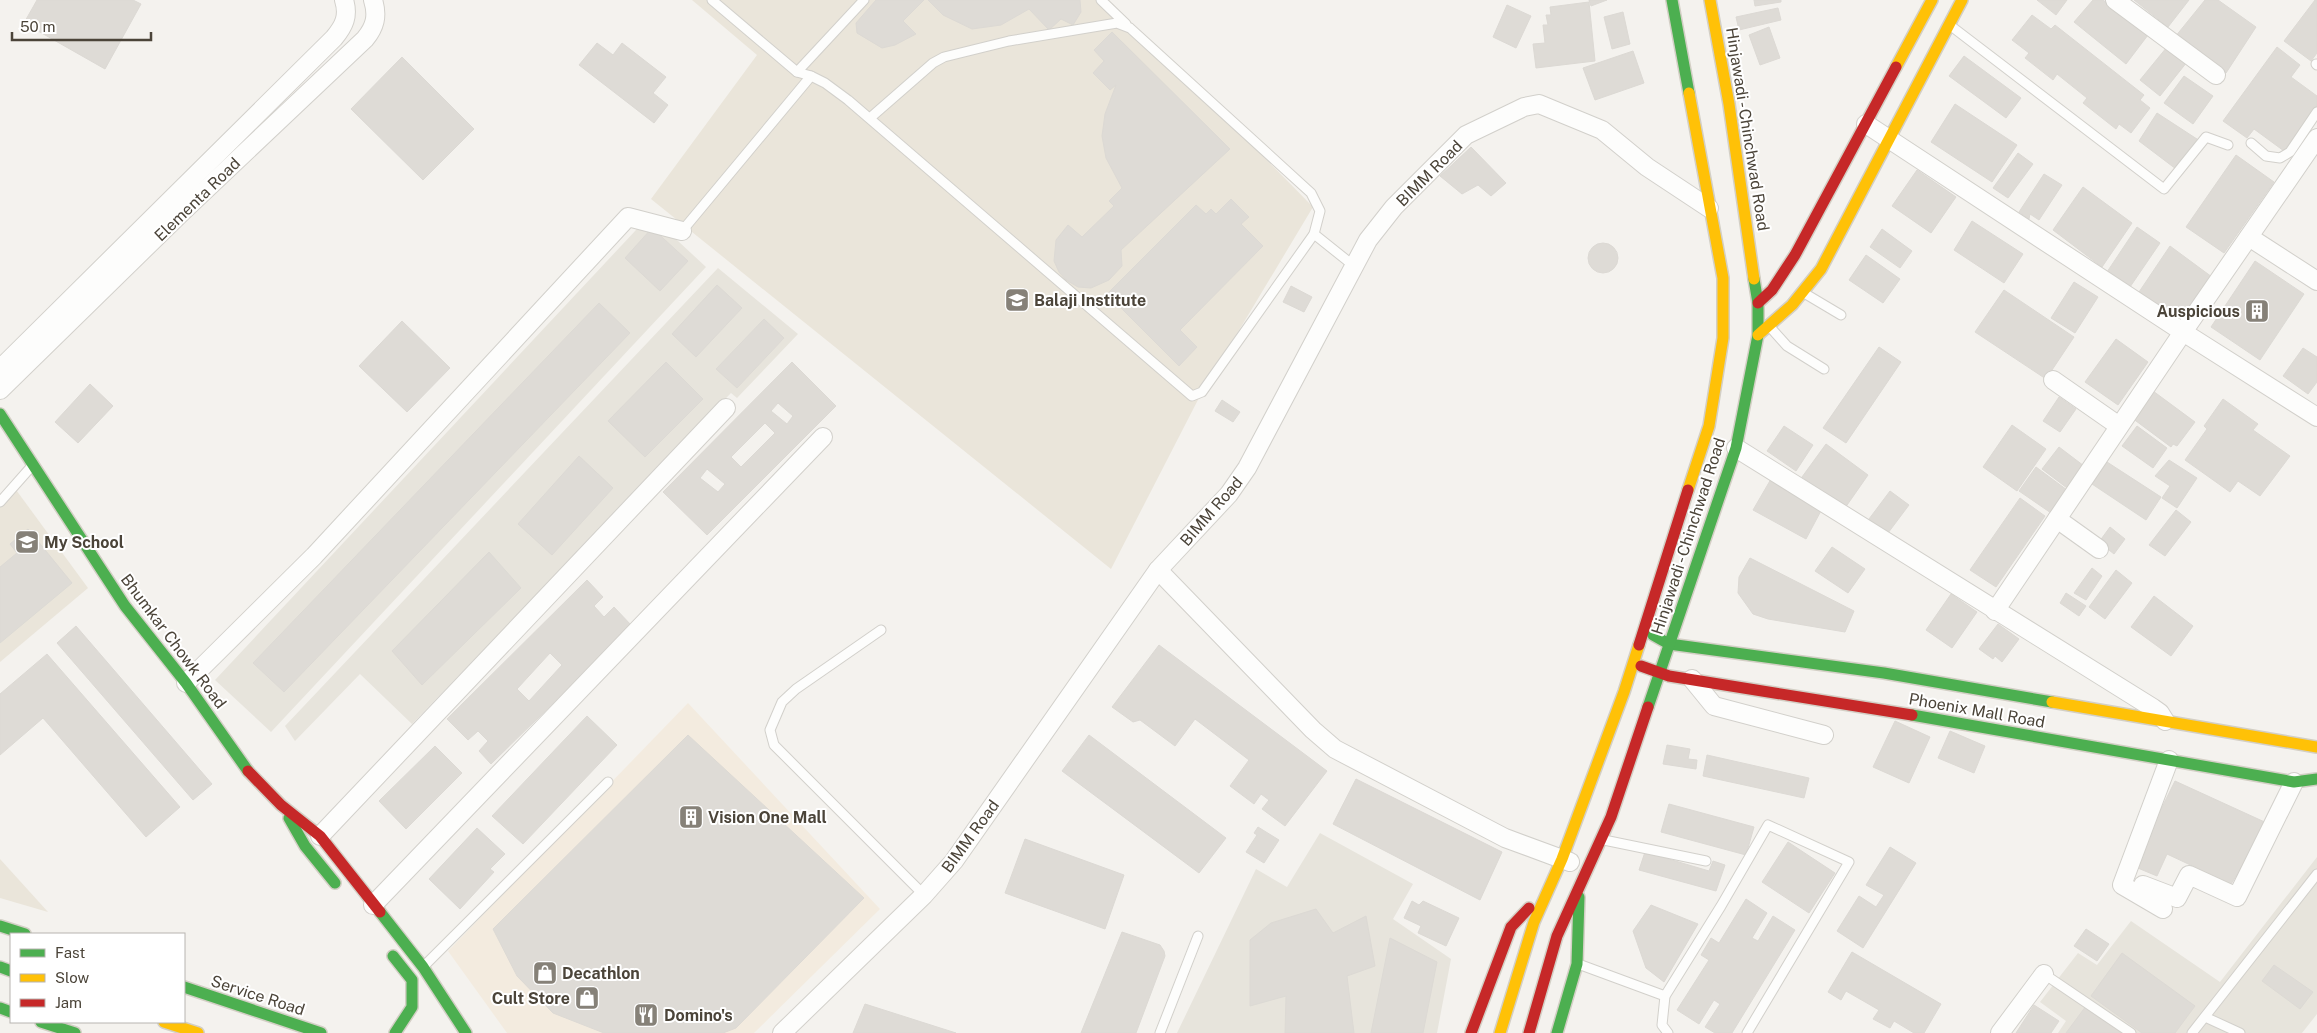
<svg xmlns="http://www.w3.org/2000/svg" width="2317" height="1033" viewBox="0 0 2317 1033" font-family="'Public Sans',sans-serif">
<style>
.residential{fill:#e7e4dc}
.commercial{fill:#f3ebdf}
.education{fill:#eae5da}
.building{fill:#dedbd6;stroke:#dcd9d4;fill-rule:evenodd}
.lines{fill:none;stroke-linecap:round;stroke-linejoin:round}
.lane-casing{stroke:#d2d0cb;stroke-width:11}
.street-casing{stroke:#d2d0cb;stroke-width:20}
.fast-casing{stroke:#d3cfc5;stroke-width:14}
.slow-casing{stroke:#d3cfc5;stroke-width:14}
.jam-casing{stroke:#d3cfc5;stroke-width:14}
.lane{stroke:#fdfdfc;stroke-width:9}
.street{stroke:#fdfdfc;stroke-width:18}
.fast{stroke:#4caf50;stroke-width:11}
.slow{stroke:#ffc107;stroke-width:11}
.jam{stroke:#c62828;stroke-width:11}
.labels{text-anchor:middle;stroke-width:4;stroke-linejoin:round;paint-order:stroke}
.street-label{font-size:16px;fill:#4b4439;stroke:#fff}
.poi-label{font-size:16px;font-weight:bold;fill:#4b4439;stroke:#fff;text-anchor:start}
</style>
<rect width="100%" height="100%" fill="#f4f2ee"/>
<!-- residential -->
<g class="residential">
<polygon points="650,215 706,267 271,732 215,680"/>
<polygon points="718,268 798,334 737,398 731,393 412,724 360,674 295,741 285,726"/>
<polygon points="1320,833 1413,884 1393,919 1451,959 1437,1033 1177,1033 1256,869 1287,887"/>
<polygon points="2317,857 2317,1014 2302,1033 2058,1033 2066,1021 2040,1002 2078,953 2097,965 2131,921 2220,982"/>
</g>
<!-- commercial -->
<polygon class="commercial" points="688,703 880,909 754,1033 507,1033 448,951"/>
<!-- education -->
<g class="education">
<polygon points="692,0 1109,0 1313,207 1202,392 1111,569 651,199 757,55"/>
<polygon points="11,483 88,588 0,662 0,497"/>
<polygon points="0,859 48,912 0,898"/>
</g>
<!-- building -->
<g class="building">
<polygon points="37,0 133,0 141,4 105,69 24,23"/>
<polygon points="876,0 924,0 903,21 916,34 895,45 882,48 857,33 856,23"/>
<polygon points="928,0 1080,0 1081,12 1073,25 1061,19 1049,30 1029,9 1001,25 972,29 943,15"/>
<polygon points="1589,0 1607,0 1591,6"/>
<polygon points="1754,0 1781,0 1781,2 1755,6"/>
<polygon points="2037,0 2067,0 2056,15"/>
<polygon points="2093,0 2103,0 2148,35 2126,64 2074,22"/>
<polygon points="2134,0 2189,0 2168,27"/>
<polygon points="2205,0 2218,0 2256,27 2226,73 2175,37"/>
<polygon points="2315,0 2317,0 2317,53 2311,61 2284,41"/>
<polygon points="1589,2 1595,61 1536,68 1533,44 1545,43 1543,25 1548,25 1546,15 1551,15 1550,7"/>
<polygon points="1507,5 1531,16 1516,48 1493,37"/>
<polygon points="1778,8 1781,20 1739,30 1736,17"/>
<polygon points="1623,12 1630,44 1612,49 1604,17"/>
<polygon points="2032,15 2051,29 2055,25 2144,95 2140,100 2150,108 2131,133 2119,124 2116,129 2083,103 2087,98 2057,74 2053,80 2025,58 2029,53 2012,40"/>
<polygon points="1769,27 1780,58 1760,65 1749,35"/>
<polygon points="1112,32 1230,149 1121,250 1122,266 1109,280 1091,288 1078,287 1066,280 1059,272 1054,261 1056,240 1068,225 1082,237 1114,206 1109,201 1122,188 1106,158 1102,136 1105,114 1116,85 1110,90 1093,73 1104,61 1094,50"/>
<polygon points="597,43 613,55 622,43 666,77 653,93 668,105 654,123 579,65"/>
<polygon points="2167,47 2187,62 2160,96 2140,80"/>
<polygon points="2277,47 2300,65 2291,77 2317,96 2317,106 2284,151 2254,129 2247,138 2223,121"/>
<polygon points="1633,51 1644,83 1595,100 1583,68"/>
<polygon points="1964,56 2021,98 2006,118 1949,76"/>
<polygon points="402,57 474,129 423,180 351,109"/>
<polygon points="2184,76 2213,96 2193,124 2164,103"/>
<polygon points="1955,104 2017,145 1992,182 1931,142"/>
<polygon points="2157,113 2200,141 2176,169 2139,141"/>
<polygon points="1471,147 1506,183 1491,196 1478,185 1462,194 1440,176"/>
<polygon points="2018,153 2033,164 2008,198 1993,188"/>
<polygon points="2236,155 2274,182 2224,253 2186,227"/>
<polygon points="1917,170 1956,197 1931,233 1892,206"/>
<polygon points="2044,174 2062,185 2039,220 2030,214 2029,219 2019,212"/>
<polygon points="2083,187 2132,223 2102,267 2053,230"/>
<polygon points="1231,199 1249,217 1241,224 1263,246 1180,330 1197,347 1179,366 1107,294 1196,205 1206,214 1211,209 1216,214"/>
<polygon points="1972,221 2023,254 2004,283 1954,250"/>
<polygon points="2137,227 2160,243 2130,287 2107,272"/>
<polygon points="652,228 688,261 660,291 625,258"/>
<polygon points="1882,229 1912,251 1900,268 1870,247"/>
<circle cx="1603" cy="258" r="15"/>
<polygon points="2170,246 2212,277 2180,323 2137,295"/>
<polygon points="1866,255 1900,279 1883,303 1849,280"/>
<polygon points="2255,261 2304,294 2260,360 2211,327"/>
<polygon points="2074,282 2098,297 2075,333 2051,318"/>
<polygon points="717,285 742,308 696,357 672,334"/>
<polygon points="1291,286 1312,297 1304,312 1283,302"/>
<polygon points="2004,290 2074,337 2046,379 1975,332"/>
<polygon points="599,303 630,333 284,692 253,663"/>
<polygon points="764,319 784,338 737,388 716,369"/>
<polygon points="402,321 450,368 407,412 359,366"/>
<polygon points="2116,339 2148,362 2118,405 2085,382"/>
<polygon points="1879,347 1901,362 1846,443 1823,428"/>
<polygon points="2303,348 2317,357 2317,382 2308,394 2283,376"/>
<polygon points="666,362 703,399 645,457 608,421"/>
<path d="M792,362L836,406L707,535L663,492ZM778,403L793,416L787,424L771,411ZM765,423L775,433L741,467L731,457ZM707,469L725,484L718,492L700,478Z"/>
<polygon points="90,384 113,406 78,443 55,422"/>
<polygon points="2153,391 2195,422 2177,446 2173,444 2171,447 2132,418"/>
<polygon points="2059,397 2076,409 2060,432 2043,421"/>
<polygon points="2223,399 2258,424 2253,430 2290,456 2260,496 2238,481 2230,492 2185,460 2207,429 2204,426"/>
<polygon points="1222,400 1240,412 1233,422 1215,411"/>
<polygon points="2012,425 2046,449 2017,491 1983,467"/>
<polygon points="1784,426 1813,445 1796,471 1767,451"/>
<polygon points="2137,426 2167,448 2153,468 2122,446"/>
<polygon points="1826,444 1868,475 1845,508 1802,477"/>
<polygon points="2059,447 2088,469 2071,491 2042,469"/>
<polygon points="579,456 613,488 552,555 518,524"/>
<polygon points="2169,460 2197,478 2177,508 2162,498 2170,486 2155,476"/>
<polygon points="2107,462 2161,497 2146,520 2092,484"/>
<polygon points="2036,467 2067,490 2051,513 2019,491"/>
<polygon points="1771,479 1823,507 1806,539 1753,510"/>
<polygon points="1890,491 1909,505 1888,533 1869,519"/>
<polygon points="2020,498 2045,516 1996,587 1970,570"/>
<polygon points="2176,510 2191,522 2165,556 2149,545"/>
<polygon points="2110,527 2125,539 2114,554 2099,542"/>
<polygon points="28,529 72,583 0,643 0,567 17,553 10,544"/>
<polygon points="1832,547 1865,569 1848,593 1815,571"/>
<polygon points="489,552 521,588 422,685 392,651"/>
<polygon points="1750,558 1854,611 1845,632 1768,619 1753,614 1738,593 1739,577"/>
<polygon points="2092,568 2102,576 2086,600 2074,593"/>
<polygon points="2116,570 2132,583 2105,619 2089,607"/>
<path d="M587,580L603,597L594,606L604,617L614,607L632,626L491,764L479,751L488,741L478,731L468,740L447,719ZM550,653L562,665L529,701L517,689Z"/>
<polygon points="2066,593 2086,606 2079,616 2060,603"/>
<polygon points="1951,594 1977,612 1952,648 1926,630"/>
<polygon points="2154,596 2193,626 2171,656 2131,627"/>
<polygon points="1998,624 2019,639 2002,662 1995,656 1993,659 1979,649"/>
<polygon points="76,626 212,784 193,800 57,643"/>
<polygon points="1159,645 1327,771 1285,826 1262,809 1269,800 1261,794 1254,804 1230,786 1249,760 1195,719 1175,746 1140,720 1133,722 1112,707"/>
<polygon points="47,654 180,807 146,837 43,718 0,755 0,694"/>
<polygon points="587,716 617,745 523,844 492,816"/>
<polygon points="1895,721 1930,737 1909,783 1873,767"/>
<polygon points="1950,731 1985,746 1974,773 1938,758"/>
<polygon points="688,735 864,898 736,1028 723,1033 604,1033 553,1013 517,976 493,929"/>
<polygon points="1089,735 1226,838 1199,873 1062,771"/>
<polygon points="1667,745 1690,749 1688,759 1697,760 1696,769 1663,764"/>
<polygon points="435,746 462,773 406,829 379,801"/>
<polygon points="1707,755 1809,778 1804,798 1703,776"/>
<polygon points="1356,779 1502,852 1480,900 1333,824"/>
<polygon points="2175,781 2269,824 2231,884 2167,854 2157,876 2133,866"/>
<polygon points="1669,804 1754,827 1746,855 1661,832"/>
<polygon points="1258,827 1279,840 1264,863 1246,852 1257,835 1254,833"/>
<polygon points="477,828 505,854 490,869 494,872 460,909 429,879"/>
<polygon points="1025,839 1124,875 1105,929 1005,893"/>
<polygon points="1788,842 1835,873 1809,913 1762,882"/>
<polygon points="1890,847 1916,863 1863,948 1837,931 1859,896 1876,907 1884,895 1866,885"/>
<polygon points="1645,852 1709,871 1713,861 1725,865 1716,891 1639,870"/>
<polygon points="1746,899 1767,913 1752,938 1758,941 1773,916 1795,930 1732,1033 1715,1033 1705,1027 1720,1004 1714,1000 1699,1024 1677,1010 1709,960 1701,955 1711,938 1719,943"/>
<polygon points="1412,901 1419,905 1423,901 1459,918 1446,946 1418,933 1421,926 1404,918"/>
<polygon points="1651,905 1698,924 1664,982 1646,968 1633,931"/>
<polygon points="1316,909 1333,933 1366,916 1375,966 1347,976 1354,1033 1285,1033 1286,996 1250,1006 1250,940 1271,923"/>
<polygon points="2086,929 2109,944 2097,961 2074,946"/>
<polygon points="1122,932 1160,945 1164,951 1165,956 1136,1033 1081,1033"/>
<polygon points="1390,938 1437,962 1423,1033 1371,1033"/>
<polygon points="1852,952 1941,1004 1924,1033 1914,1033 1894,1021 1890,1028 1873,1019 1879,1010 1846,991 1841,1000 1828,992"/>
<polygon points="2122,953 2195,1006 2175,1033 2142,1033 2091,996"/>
<polygon points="2274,965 2313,992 2300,1009 2262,981"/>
<polygon points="865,1004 956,1033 853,1033"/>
<polygon points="2034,1005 2059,1021 2051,1033 2016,1033"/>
<polygon points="2086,1006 2122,1033 2066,1033"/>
</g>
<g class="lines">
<defs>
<g id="lane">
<polyline points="712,0 797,72 811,76"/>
<polyline points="1101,0 1126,24"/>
<polyline points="1951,26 2164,189 2206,137 2228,145"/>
<polyline points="2316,64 2317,65"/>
<polyline points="797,72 864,0"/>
<polyline points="2251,143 2266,156 2280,158 2290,152 2317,112"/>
<polyline points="682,231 811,76 825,83 848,100 1192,396 1202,392 1314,234 1320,211 1311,193 1130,28 1117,23 1009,41 944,57 933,63 870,118"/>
<polyline points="1314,234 1354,266"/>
<polyline points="1804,293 1841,315"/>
<polyline points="1770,327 1787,346 1824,369"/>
<polyline points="0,502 31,467"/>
<polyline points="881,630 796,689 782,702 770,730 774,745 924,895"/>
<polyline points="1604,840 1706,861"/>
<polyline points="425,965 608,782"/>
<polyline points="1581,965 1665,996"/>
<polyline points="2044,974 2131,1033"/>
<polyline points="2205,1017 2240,1033"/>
<polyline points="1160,1033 1198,936"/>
<polyline points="1668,1033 1662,1025 1665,996 1721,906 1768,825 1849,862 1747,1033"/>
<polyline points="2192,1033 2317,874"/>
</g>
<g id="street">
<polyline points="2115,0 2216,75"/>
<polyline points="1866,124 2183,332 2317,417"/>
<polyline points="2249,237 2317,281"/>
<path d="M0,369L334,38C344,26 349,16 344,0"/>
<polyline points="2053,380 2119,426"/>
<path d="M0,390L182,212L365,39C375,27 378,16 373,0"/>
<polyline points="1736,448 2153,708 2160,713 2165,721"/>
<polyline points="2057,519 2099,549"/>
<polyline points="1158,570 1313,730 1335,749 1505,838 1570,862"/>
<polyline points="1995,611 2183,332 2317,138"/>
<polyline points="1692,679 1714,706 1824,735"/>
<polyline points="186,683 314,556 628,217 682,231"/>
<polyline points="320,836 726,408"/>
<polyline points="2143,885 2177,898 2189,875 2237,897 2294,782"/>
<polyline points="373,905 823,437"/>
<polyline points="2163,909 2122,885 2169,760"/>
<polyline points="782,1033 924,895 954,861 1158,570 1229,494 1247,468 1368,240 1394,207 1466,135 1524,107 1539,104 1602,130 1647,167 1709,208"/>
<polyline points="2000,1033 2044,974"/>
</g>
<g id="fast">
<polyline points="1672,0 1689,93"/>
<polyline points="0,414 125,606 186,683 248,771"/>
<polyline points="1653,635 1669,644 1884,673 2052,702"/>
<polyline points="1648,707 1736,448 1758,335 1758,303 1754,279"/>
<polyline points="1912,715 2294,782 2317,779"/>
<polyline points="289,818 305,846 335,883"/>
<polyline points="380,912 423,967 466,1033"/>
<polyline points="0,926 25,934"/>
<polyline points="393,956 412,980 412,1007 395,1033"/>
<polyline points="0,967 11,971"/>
<polyline points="184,987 321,1033"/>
<polyline points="0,1008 11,1012"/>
<polyline points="41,1022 75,1033"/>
<polyline points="1557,1033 1577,964 1579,897"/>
</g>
<g id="slow">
<polyline points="1710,0 1729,104 1754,279"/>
<polyline points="1896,67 1932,0"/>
<polyline points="1758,335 1792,305 1821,269 1962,0"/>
<polyline points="1688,490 1709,426 1723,338 1723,278 1689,93"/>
<polyline points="2052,702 2317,747"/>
<polyline points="164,1022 198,1033"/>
<polyline points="1500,1033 1534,922 1562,859 1624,692 1639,645"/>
</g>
<g id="jam">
<polyline points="1758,303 1772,290 1795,255 1896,67"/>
<polyline points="1639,645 1688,490"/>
<polyline points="1641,666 1669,676 1912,715"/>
<polyline points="248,771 281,805 320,836 380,912"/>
<polyline points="1471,1033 1511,927 1529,908"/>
<polyline points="1529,1033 1557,936 1611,817 1648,707"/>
</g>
</defs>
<!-- lane casing -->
<use href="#lane" class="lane-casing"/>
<!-- street casing -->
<use href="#street" class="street-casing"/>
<!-- fast casing -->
<use href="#fast" class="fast-casing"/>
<!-- slow casing -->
<use href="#slow" class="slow-casing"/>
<!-- jam casing -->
<use href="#jam" class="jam-casing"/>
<!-- lane -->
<use href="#lane" class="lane"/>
<!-- street -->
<use href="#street" class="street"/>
<!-- fast -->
<use href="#fast" class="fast"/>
<!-- slow -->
<use href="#slow" class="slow"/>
<!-- jam -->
<use href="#jam" class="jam"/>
</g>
<!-- icons -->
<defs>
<symbol id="university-square" viewBox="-11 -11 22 22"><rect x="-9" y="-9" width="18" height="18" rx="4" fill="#868178" stroke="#fff"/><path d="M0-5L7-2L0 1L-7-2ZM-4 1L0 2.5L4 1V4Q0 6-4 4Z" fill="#fff"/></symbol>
<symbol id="building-square" viewBox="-11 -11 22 22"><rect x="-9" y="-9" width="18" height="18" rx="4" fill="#868178" stroke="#fff"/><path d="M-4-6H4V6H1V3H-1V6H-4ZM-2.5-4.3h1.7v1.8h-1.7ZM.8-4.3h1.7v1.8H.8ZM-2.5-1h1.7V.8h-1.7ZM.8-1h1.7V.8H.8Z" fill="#fff"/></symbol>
<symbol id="school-square" viewBox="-11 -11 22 22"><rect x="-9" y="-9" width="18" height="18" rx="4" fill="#868178" stroke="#fff"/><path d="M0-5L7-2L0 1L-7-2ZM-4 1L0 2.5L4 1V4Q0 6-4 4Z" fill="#fff"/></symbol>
<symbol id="shop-square" viewBox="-11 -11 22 22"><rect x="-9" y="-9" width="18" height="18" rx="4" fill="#868178" stroke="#fff"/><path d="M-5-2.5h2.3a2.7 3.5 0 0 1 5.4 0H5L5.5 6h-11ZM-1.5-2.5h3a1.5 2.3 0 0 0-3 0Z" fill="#fff"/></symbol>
<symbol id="restaurant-square" viewBox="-11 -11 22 22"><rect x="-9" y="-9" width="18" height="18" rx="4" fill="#868178" stroke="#fff"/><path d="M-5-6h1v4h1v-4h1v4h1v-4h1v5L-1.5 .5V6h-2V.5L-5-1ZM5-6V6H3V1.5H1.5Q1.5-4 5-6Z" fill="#fff"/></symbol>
</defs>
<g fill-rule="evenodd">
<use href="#university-square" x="1003" y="286" width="28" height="28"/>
<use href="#building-square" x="2243" y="297" width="28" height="28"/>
<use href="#school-square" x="13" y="528" width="28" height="28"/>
<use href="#building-square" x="677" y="803" width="28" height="28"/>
<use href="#shop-square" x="531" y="959" width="28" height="28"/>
<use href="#shop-square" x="573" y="984" width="28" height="28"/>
<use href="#restaurant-square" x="632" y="1001" width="28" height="28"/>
</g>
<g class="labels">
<!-- street labels -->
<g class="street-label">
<text transform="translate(1748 129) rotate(81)" y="6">Hinjawadi - Chinchwad Road</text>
<text transform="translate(1429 173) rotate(-45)" y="6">BIMM Road</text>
<text transform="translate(197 199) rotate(-44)" y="6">Elementa Road</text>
<text transform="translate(1211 511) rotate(-49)" y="6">BIMM Road</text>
<text transform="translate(1688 536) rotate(-72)" y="6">Hinjawadi - Chinchwad Road</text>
<text transform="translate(174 641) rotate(53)" y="6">Bhumkar Chowk Road</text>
<text transform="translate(1977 710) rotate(10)" y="6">Phoenix Mall Road</text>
<text transform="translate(970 836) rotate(-54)" y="6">BIMM Road</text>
<text transform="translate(258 995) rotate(18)" y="6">Service Road</text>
</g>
<!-- poi labels -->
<g class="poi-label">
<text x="1034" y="306">Balaji Institute</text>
<text x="2240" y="317" text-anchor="end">Auspicious</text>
<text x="44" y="548">My School</text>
<text x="708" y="823">Vision One Mall</text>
<text x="562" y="979">Decathlon</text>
<text x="570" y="1004" text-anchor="end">Cult Store</text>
<text x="664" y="1021">Domino's</text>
</g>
</g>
<!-- legend -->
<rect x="10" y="933" width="175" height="90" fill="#ffffff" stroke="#b7b4b0"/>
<rect x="20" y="949" width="25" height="8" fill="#4caf50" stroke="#b7b4b0"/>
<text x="55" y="958" font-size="15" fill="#4b4439">Fast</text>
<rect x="20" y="974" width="25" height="8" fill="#ffc107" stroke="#b7b4b0"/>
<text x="55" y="983" font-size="15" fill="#4b4439">Slow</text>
<rect x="20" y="999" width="25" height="8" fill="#c62828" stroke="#b7b4b0"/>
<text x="55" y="1008" font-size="15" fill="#4b4439">Jam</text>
<!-- scale -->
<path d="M12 32v8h139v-8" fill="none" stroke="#4b4439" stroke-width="2.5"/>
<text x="20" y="32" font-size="15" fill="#4b4439" stroke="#ffffff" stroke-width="4" paint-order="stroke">50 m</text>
</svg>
